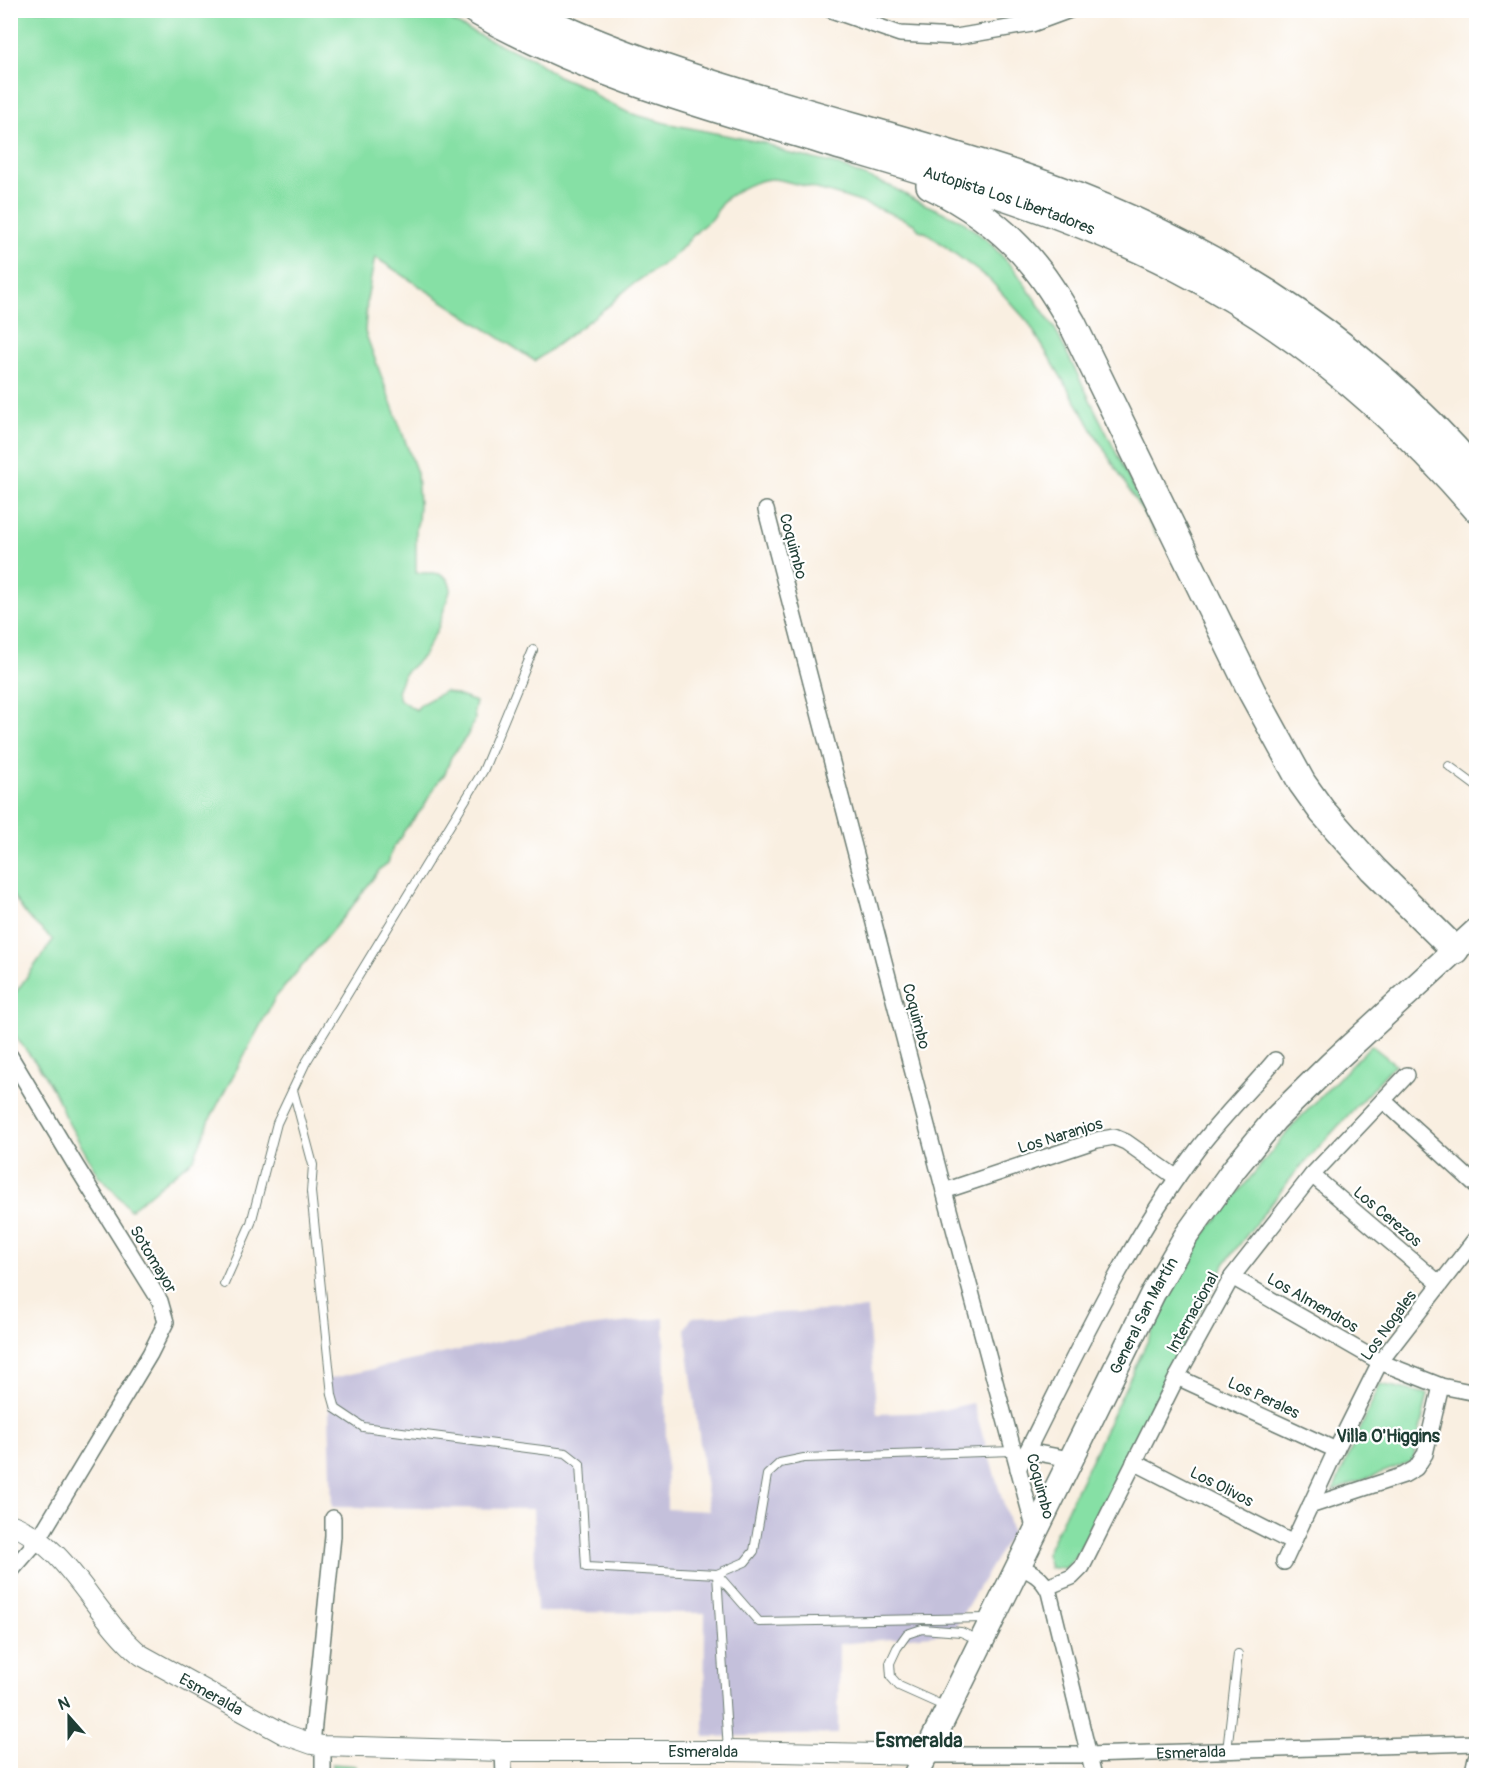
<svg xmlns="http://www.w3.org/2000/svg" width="1487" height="1786" viewBox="0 0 1487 1786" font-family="Pangolin,sans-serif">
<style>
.industrial{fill:#c4c0db}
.green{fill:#86e0a5;stroke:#528e6c;stroke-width:1.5}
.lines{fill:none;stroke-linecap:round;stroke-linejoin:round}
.service-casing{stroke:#6b7b71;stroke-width:10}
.minor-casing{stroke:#6b7b71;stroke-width:18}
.tertiary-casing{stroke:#6b7b71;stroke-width:22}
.primary-casing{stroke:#6b7b71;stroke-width:27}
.motorway-casing{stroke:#6b7b71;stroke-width:30}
.service{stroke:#fff;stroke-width:8}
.minor{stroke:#fff;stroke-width:15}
.tertiary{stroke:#fff;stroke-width:20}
.primary{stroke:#fff;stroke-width:24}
.motorway{stroke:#fff;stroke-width:27}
.labels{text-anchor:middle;stroke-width:4.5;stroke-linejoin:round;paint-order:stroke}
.street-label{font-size:16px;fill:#1f3d34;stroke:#fff}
.neighbourhood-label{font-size:18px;font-weight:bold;fill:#1f3d34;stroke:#fff}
.quarter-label{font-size:20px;font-weight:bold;fill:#1f3d34;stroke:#fff}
</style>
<rect width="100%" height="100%" fill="#fff"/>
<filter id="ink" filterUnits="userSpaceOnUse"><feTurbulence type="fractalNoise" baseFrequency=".0167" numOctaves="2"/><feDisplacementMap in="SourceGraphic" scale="12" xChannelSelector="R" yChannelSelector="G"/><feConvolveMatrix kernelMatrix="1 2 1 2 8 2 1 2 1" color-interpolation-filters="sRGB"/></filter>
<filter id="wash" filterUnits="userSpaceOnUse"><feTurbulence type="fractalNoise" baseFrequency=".008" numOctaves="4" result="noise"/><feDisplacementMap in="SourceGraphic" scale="24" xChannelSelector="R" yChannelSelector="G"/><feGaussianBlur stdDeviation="1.35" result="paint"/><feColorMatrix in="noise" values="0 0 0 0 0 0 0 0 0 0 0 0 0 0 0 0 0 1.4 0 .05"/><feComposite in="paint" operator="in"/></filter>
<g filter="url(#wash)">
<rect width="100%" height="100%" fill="#f9efe1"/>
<!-- industrial -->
<polygon class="industrial" points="867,1309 877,1414 933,1412 973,1403 1012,1532 951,1633 839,1644 838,1734 704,1737 705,1613 537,1612 533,1509 332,1507 328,1379 537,1333 664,1318 667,1509 709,1511 685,1329 692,1317"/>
<!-- green -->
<g class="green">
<path d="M11,10L437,11L457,24L483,37L533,59L558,76L589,89L597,97L629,113L665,123L765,143L787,153L832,163L892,187L915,200L961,220L988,241L1015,270L1055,329L1158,537L1091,428L1087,420L1028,322L990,280L927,233L919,230L914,224C875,205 839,194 797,184C789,183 779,178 770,179C757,180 739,189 728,197C719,202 718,212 712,219C711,220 706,223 705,224C694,233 686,244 676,254C655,272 629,283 611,304L535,361L375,257L367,299L365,332L417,473L419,504L418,521L416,528V573H434L443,575L448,580L451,588L438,628L423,656L404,674L397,691L400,700L416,710L421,704L445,691L476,702L474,711L475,719L467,736L451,757L445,774L439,780L422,809L404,831L401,838L393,847L388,863L380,869L351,908L275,998L211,1117L194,1158L130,1210L106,1182L99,1177L64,1115L58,1099L40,1068L18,1040L11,1027V999L53,940L27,916L10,892Z"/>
<polygon points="1371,1045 1395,1064 1295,1173 1225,1263 1078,1553 1066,1568 1050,1568 1046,1554 1167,1300 1202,1237 1294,1124"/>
<polygon points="1380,1384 1428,1394 1413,1461 1333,1491"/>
<polygon points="332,1764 356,1766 355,1775 332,1775"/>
</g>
</g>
<g filter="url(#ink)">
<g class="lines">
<defs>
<g id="service">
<polyline points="1449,766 1476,786"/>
<polyline points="293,1090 313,1165 311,1192 332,1395 336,1409 363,1427 566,1453 580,1464 586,1567 717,1574 759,1622 988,1618"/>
<polyline points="224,1284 251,1223 277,1123 305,1064 483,771 533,650"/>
<polyline points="946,1707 899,1686 891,1677 890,1663 897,1648 907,1634 922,1629 961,1632 979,1640"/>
<polyline points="728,1751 717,1574 745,1562 754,1551 767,1475 780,1463 804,1458 1013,1451"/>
<polyline points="1227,1751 1238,1654"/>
</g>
<g id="minor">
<polyline points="831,10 900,34 956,37 1032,24 1070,10"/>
<polyline points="766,510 944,1191 1035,1531"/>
<polyline points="10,1056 76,1166 160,1301 166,1322 150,1354 38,1540 10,1572"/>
<polyline points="1383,1100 1476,1185"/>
<polyline points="1312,1175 1440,1284"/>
<polyline points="944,1191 1097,1140 1114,1137 1126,1142 1177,1178"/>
<polyline points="1232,1277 1380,1362 1441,1386 1476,1393"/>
<polyline points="1177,1377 1336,1450"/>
<polyline points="1027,1451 1070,1459"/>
<polyline points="1134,1462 1293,1543"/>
<path d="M1018,1469C1073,1361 1124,1247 1197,1150C1221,1118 1250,1090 1275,1060"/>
<polyline points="1310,1506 1404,1475 1416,1468 1425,1454 1441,1386"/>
<polyline points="1284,1562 1336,1450 1380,1362 1476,1238"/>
<path d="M1018,1566C1032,1572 1042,1577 1049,1592L1094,1776"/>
<polyline points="1047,1587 1072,1577 1082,1567 1177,1377 1232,1277 1312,1175 1407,1075"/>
<polyline points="312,1744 333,1536 333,1518"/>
<polyline points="503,1751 504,1776"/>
<path id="s1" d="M925,1755H1088L1476,1743"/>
<polyline points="323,1776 323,1746"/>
<polyline points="1472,1776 1476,1758"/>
</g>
<g id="tertiary">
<path id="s2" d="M10,1524C70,1546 94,1617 141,1655L284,1734L312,1744L323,1746L503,1751H728L925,1755"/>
</g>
<g id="primary">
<path id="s3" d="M915,1776L1153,1293L1186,1236L1234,1169L1275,1119L1331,1064L1476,931"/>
</g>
<g id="motorway">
<path id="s4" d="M475,10C582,72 703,105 821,140C941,176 1064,209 1176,267C1291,326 1392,410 1476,508"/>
<path d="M523,10C680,87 854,121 1020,176C1194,234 1357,333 1476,473"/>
<path d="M930,185C971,205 1008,232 1036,268C1050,285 1061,304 1072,323L1252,692L1302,783L1322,811L1373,869L1455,950"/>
</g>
</defs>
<!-- service casing -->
<use href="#service" class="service-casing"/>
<!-- minor casing -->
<use href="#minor" class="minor-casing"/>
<!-- tertiary casing -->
<use href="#tertiary" class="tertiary-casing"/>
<!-- primary casing -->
<use href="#primary" class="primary-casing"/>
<!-- motorway casing -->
<use href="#motorway" class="motorway-casing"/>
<!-- service -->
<use href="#service" class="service"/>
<!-- minor -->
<use href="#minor" class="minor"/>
<!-- tertiary -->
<use href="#tertiary" class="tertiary"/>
<!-- primary -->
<use href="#primary" class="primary"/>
<!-- motorway -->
<use href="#motorway" class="motorway"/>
</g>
</g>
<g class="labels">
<!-- street labels -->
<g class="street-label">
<text dy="6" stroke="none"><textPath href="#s4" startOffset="568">Autopista Los Libertadores</textPath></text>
<text transform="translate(794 546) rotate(75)" y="6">Coquimbo</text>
<text transform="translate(917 1016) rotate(75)" y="6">Coquimbo</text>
<text transform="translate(1060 1135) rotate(-17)" y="6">Los Naranjos</text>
<text transform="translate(1388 1216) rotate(40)" y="6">Los Cerezos</text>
<text transform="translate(154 1259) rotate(59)" y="6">Sotomayor</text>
<text transform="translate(1313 1302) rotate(30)" y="6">Los Almendros</text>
<text transform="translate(1192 1312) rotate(-61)" y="6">Internacional</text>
<text dy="6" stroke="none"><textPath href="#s3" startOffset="514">General San Martín</textPath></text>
<text transform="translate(1388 1325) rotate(-54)" y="6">Los Nogales</text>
<text transform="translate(1264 1397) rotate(25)" y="6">Los Perales</text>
<text transform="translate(1041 1486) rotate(75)" y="6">Coquimbo</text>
<text transform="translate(1222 1486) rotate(27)" y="6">Los Olivos</text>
<text dy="6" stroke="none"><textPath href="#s2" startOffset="268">Esmeralda</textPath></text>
<text dy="6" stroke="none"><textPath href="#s2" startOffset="772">Esmeralda</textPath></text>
<text dy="6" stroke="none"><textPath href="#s1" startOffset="266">Esmeralda</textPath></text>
</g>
<!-- neighbourhood labels -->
<g class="neighbourhood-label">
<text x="1388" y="1442">Villa O'Higgins</text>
</g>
<!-- quarter labels -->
<g class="quarter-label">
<text x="919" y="1747">Esmeralda</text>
</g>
</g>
<!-- margin -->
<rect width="1487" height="1786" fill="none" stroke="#fff" stroke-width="36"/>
<!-- north arrow -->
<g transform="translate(69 1717) rotate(339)" stroke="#ffffff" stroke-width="4.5" paint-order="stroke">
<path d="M0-4.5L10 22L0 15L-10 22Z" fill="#1f3d34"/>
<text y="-9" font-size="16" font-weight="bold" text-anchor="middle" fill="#1f3d34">N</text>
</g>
</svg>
